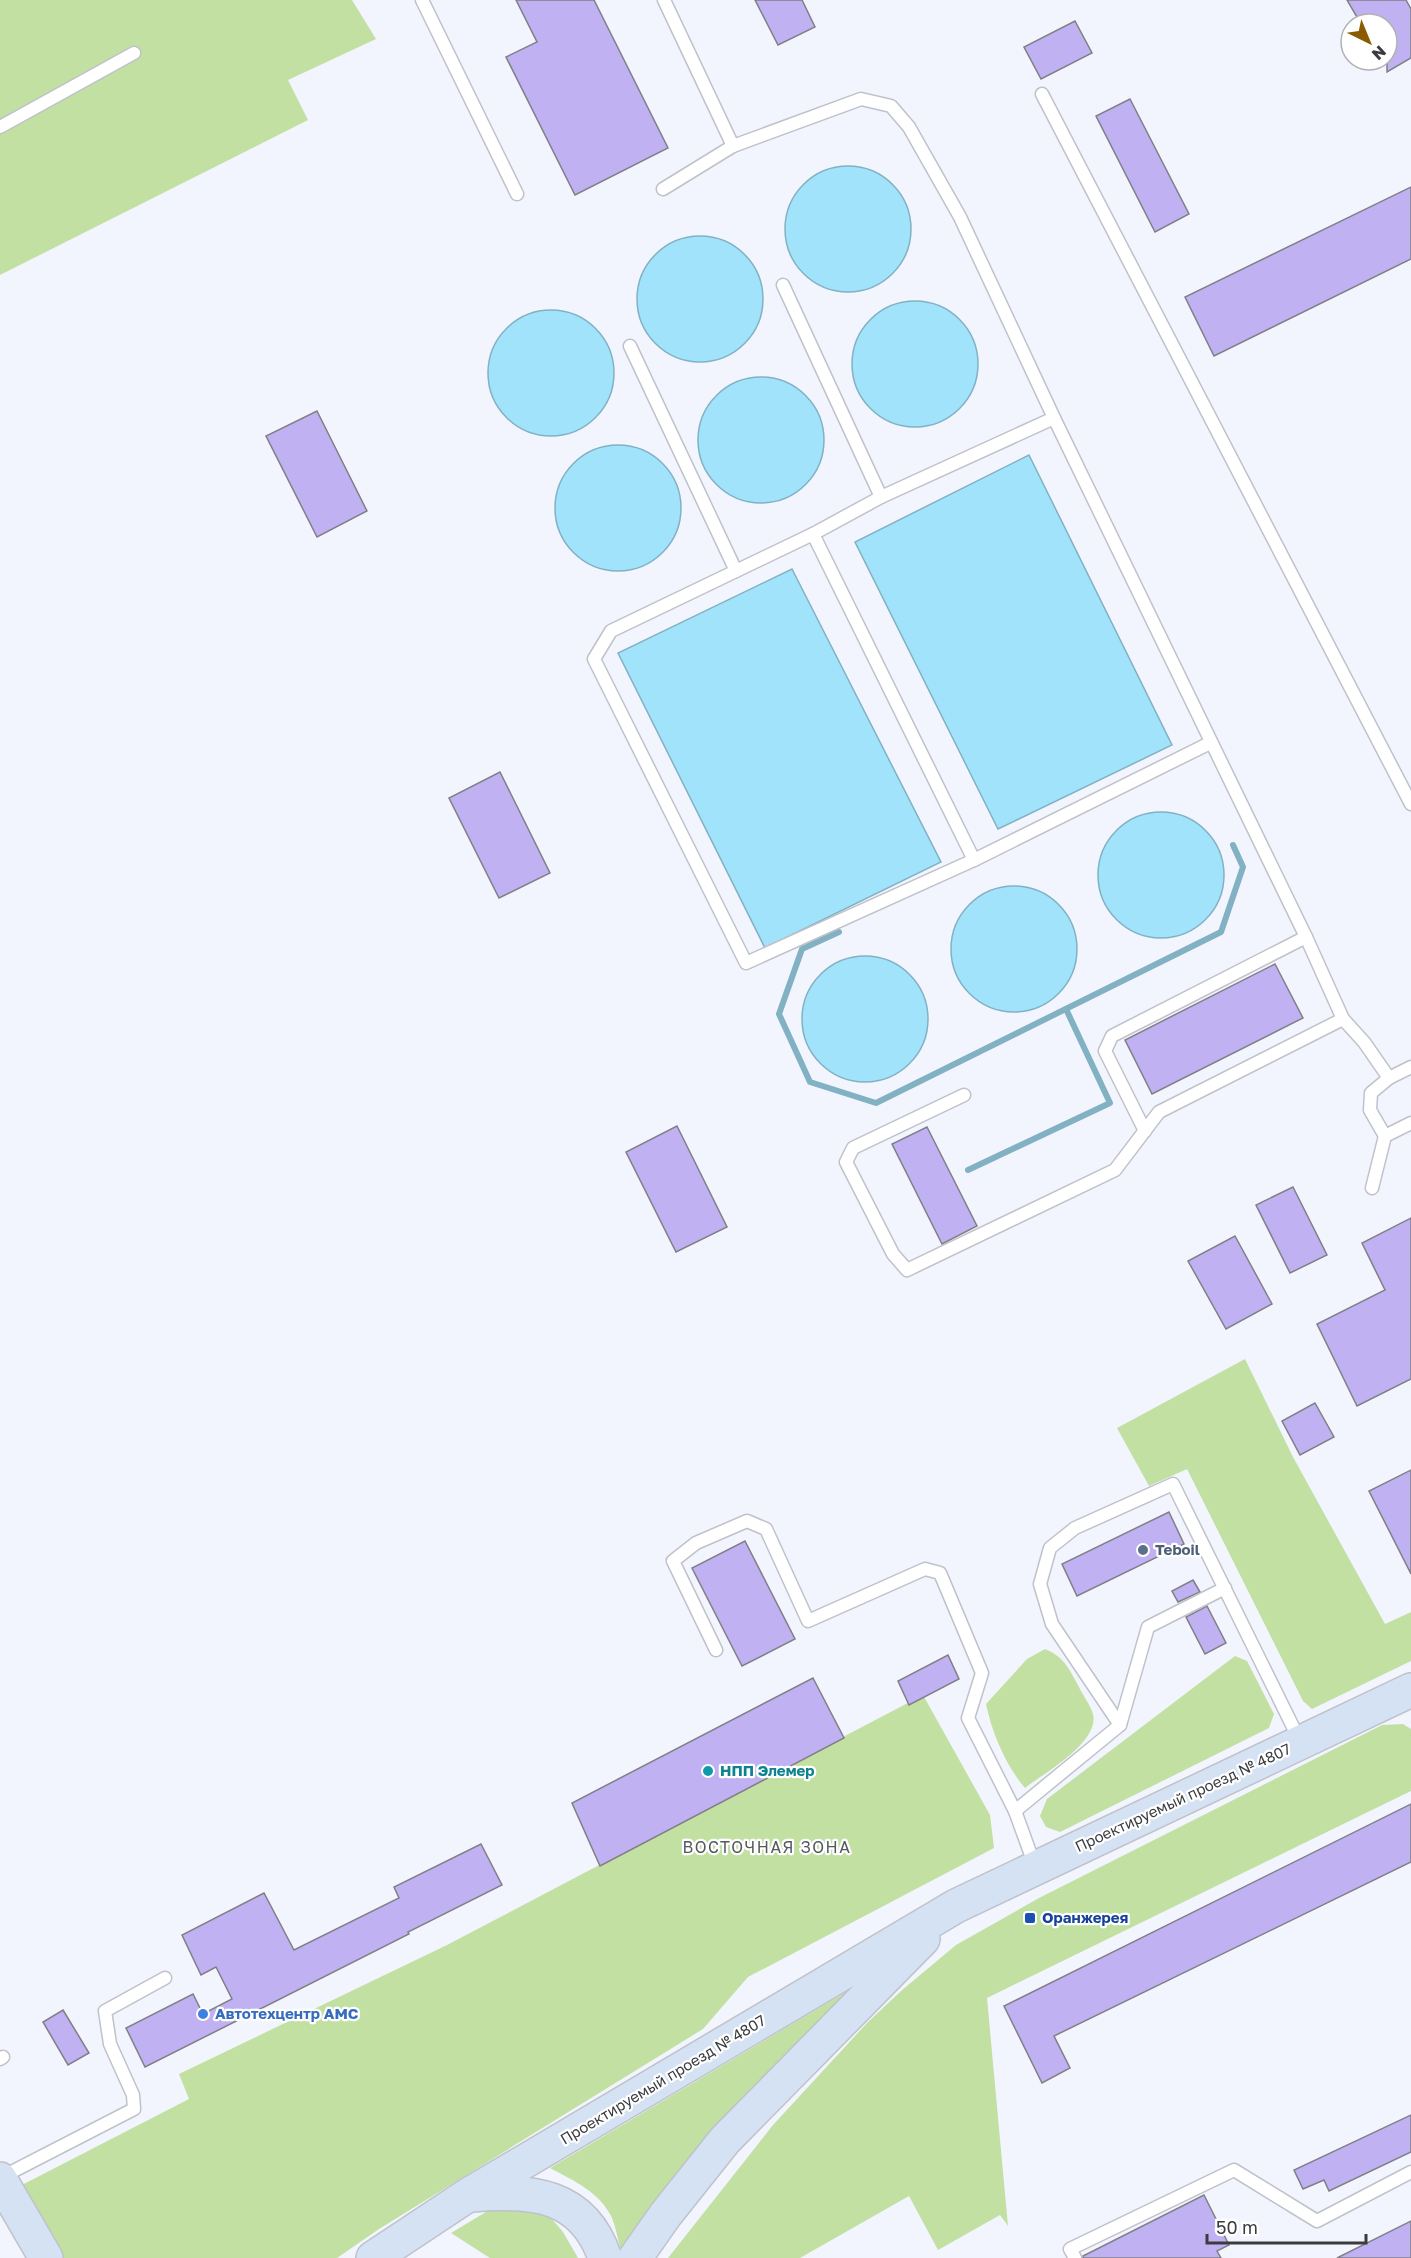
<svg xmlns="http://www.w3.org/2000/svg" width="1411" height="2258" viewBox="0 0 1411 2258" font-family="'Golos Text',sans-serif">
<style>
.green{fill:#c1e0a2}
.water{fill:#a1e3fb;stroke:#82b1c3;stroke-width:1.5}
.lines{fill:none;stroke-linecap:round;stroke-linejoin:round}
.stream{stroke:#82b1c3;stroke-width:6}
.building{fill:#c0b1f2;stroke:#807f86;stroke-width:1.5}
.lane-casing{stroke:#c0c2ca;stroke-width:15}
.secondary-casing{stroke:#c0c2ca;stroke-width:36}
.lane{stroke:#fff;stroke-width:12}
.secondary{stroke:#d4e2f4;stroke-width:33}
.service-dot{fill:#5c6f8a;stroke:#fff;stroke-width:2}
.culture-dot{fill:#0f9aa8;stroke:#fff;stroke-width:2}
.transit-dot{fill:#1a4fb4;stroke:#fff;stroke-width:2}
.shop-dot{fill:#3f7fe0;stroke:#fff;stroke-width:2}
.labels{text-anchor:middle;stroke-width:4.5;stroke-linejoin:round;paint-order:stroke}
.service-label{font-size:15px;font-weight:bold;fill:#4e5e75;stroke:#fff;text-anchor:start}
.culture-label{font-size:15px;font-weight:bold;fill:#0d838f;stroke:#fff;text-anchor:start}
.street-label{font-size:15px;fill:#3a3c3f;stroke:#fff}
.transit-label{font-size:15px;font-weight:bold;fill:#164399;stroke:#fff;text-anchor:start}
.shop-label{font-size:15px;font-weight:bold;fill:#366cbe;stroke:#fff;text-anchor:start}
.neighbourhood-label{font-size:16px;letter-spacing:1.5px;fill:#55585e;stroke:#fff}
</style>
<rect width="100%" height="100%" fill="#f2f5fd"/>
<!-- green -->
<g class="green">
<polygon points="0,0 352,0 376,39 288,80 308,120 0,275"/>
<polygon points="1245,1359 1293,1457 1385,1624 1411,1612 1411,1661 1312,1709 1303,1701 1187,1469 1149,1486 1117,1428"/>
<path d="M1045,1649C1064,1657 1068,1667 1078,1685C1082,1694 1090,1704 1093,1714C1100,1742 1044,1773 1025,1788C1006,1766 992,1733 986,1704L1027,1659Z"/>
<polygon points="1235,1656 1247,1661 1274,1714 1269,1728 1060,1832 1046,1827 1040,1816 1047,1799"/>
<polygon points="923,1695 990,1815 994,1848 748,1977 703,2029 379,2229 337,2258 62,2258 18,2187 189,2099 179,2074 447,1945"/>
<polygon points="1403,1724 1411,1729 1411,1791 987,1998 1008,2226 1000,2215 938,2250 909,2196 800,2258 668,2258 773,2125 867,2023 901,1991 956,1945 1039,1898 1382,1725"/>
<path d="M851,1989L691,2160L621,2251C618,2240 616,2228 612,2218C600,2192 574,2181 550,2168Z"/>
<polygon points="527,2206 546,2212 563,2232 578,2258 490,2258 451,2233 491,2209"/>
</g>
<!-- water -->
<g class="water">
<circle cx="848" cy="229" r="63"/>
<circle cx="700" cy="299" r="63"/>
<circle cx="915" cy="364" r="63"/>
<circle cx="551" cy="373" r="63"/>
<circle cx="761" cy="440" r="63"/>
<circle cx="618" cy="508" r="63"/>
<polygon points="1029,455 1172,745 998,829 855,542"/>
<polygon points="792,569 941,862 765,948 618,653"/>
<circle cx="1161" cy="875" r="63"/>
<circle cx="1014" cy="949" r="63"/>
<circle cx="865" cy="1019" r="63"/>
</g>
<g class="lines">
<!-- stream -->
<g class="stream">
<polyline points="839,932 802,949 779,1014 810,1082 876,1103 1221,932 1243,867 1233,845"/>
<polyline points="968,1170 1110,1103 1066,1009"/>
</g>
</g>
<!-- building -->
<g class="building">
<polygon points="516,0 594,0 668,148 575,195 506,57 537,42"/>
<polygon points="755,0 802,0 815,27 778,45"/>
<polygon points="1347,0 1406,0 1411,9 1411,58 1387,72 1387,24 1361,24"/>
<polygon points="1075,21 1092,53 1041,79 1024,47"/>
<polygon points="1130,99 1189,214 1155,232 1096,116"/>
<polygon points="1411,187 1411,259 1214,356 1185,297"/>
<polygon points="317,411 367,511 317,537 266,436"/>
<polygon points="500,772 550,873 499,898 449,798"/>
<polygon points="1275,964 1303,1018 1152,1094 1125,1040"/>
<polygon points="677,1126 727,1227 676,1252 626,1152"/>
<polygon points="927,1127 977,1226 942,1244 892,1144"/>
<polygon points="1293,1187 1327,1255 1290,1273 1256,1205"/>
<polygon points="1411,1218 1411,1379 1357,1406 1317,1324 1385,1290 1362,1243"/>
<polygon points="1235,1236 1272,1304 1226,1329 1188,1261"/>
<polygon points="1315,1403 1334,1437 1300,1455 1282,1421"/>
<polygon points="1411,1470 1411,1574 1369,1491"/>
<polygon points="1169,1512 1184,1544 1077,1596 1062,1564"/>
<polygon points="745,1541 795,1639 742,1666 692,1568"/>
<polygon points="1193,1580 1200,1592 1178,1602 1172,1591"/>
<polygon points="1207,1606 1226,1643 1205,1654 1186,1617"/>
<polygon points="948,1655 959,1679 909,1705 898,1681"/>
<polygon points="813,1678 844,1738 600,1866 572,1803"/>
<polygon points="1411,1804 1411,1862 1054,2036 1070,2068 1042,2083 1004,2006"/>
<polygon points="481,1844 502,1885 408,1932 409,1934 145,2067 126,2028 193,1994 203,2014 232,1999 216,1967 201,1975 182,1935 264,1893 294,1950 399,1898 394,1887"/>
<polygon points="63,2010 89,2053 68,2065 43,2022"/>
<polygon points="1411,2115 1411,2152 1329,2191 1324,2180 1303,2189 1294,2170"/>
<polygon points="1204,2195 1229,2245 1217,2251 1221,2258 1083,2258 1083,2256"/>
<polygon points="1411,2221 1411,2258 1337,2258"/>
</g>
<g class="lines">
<defs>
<g id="lane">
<polyline points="422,0 517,194"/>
<polyline points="664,0 733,146"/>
<polyline points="1042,94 1411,804"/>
<polyline points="0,127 134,53"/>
<polyline points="663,189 733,146 861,99 891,106 909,127 960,217 1054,418 1306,937 1343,1019 1364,1042 1389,1078"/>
<polyline points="783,285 881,497 1054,418"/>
<polyline points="630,346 736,571"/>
<polyline points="881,497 813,534 611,631 594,659 746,963 974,860 1210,743"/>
<polyline points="813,534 974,860"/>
<polyline points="1411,1067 1389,1078 1371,1093 1370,1110 1385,1136 1411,1123"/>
<polyline points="964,1095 853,1148 846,1162 893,1254 907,1270 1115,1170 1159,1112 1343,1019"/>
<polyline points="1145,1131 1105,1051 1112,1036 1306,937"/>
<polyline points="1372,1188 1385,1136"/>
<polyline points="716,1650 673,1561 696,1543 747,1521 766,1529 808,1621 925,1569 940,1573 982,1673 968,1718 1015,1811 1035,1866"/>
<polyline points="1120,1725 1148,1627 1225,1588"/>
<polyline points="1015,1811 1120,1725 1052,1624 1040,1584 1050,1548 1075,1528 1173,1484 1300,1741"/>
<polyline points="0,2059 3,2057"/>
<polyline points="0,2178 134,2109 133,2095 110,2044 105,2011 165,1978"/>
<polyline points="1075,2258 1070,2249 1234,2170 1317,2221 1411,2172"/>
</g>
<g id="secondary">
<polyline points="0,2179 46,2258"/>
<path d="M472,2195C531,2190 583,2193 605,2258"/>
<polyline points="373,2258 468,2195 956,1906 1411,1690"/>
<polyline points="635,2258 666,2214 725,2140 923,1939"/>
</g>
</defs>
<!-- lane casing -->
<use href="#lane" class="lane-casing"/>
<!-- secondary casing -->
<use href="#secondary" class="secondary-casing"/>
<!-- lane -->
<use href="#lane" class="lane"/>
<!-- secondary -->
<use href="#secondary" class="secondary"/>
</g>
<!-- markers -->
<circle class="service-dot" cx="1143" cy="1550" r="6"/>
<circle class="culture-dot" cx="708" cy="1771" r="6"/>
<rect class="transit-dot" x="1024" y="1912" width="12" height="12" rx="3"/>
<circle class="shop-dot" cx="203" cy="2014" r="6"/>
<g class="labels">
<!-- service labels -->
<g class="service-label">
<text x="1155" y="1555">Teboil</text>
</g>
<!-- culture labels -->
<g class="culture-label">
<text x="720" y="1776">НПП Элемер</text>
</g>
<!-- street labels -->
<g class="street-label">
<text transform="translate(1183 1798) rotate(-25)" y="5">Проектируемый проезд № 4807</text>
<text transform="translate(663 2080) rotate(-31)" y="5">Проектируемый проезд № 4807</text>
</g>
<!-- transit labels -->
<g class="transit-label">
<text x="1042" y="1923">Оранжерея</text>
</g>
<!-- shop labels -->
<g class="shop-label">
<text x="215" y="2019">Автотехцентр АМС</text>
</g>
<!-- neighbourhood labels -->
<g class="neighbourhood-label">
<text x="767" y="1853">ВОСТОЧНАЯ ЗОНА</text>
</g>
</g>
<!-- north arrow -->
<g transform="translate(1369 42) rotate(137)"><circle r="28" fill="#ffffff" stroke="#b0b1b2" stroke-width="1.5"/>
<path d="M0-4.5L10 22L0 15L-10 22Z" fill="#8b5b02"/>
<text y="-9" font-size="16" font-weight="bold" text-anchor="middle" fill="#3a3c3f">N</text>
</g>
<!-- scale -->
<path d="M1207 2234v9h159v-9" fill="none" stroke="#3a3c3f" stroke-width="3"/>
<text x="1216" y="2234" font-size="18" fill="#3a3c3f" stroke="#ffffff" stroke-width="4.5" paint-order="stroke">50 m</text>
</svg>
